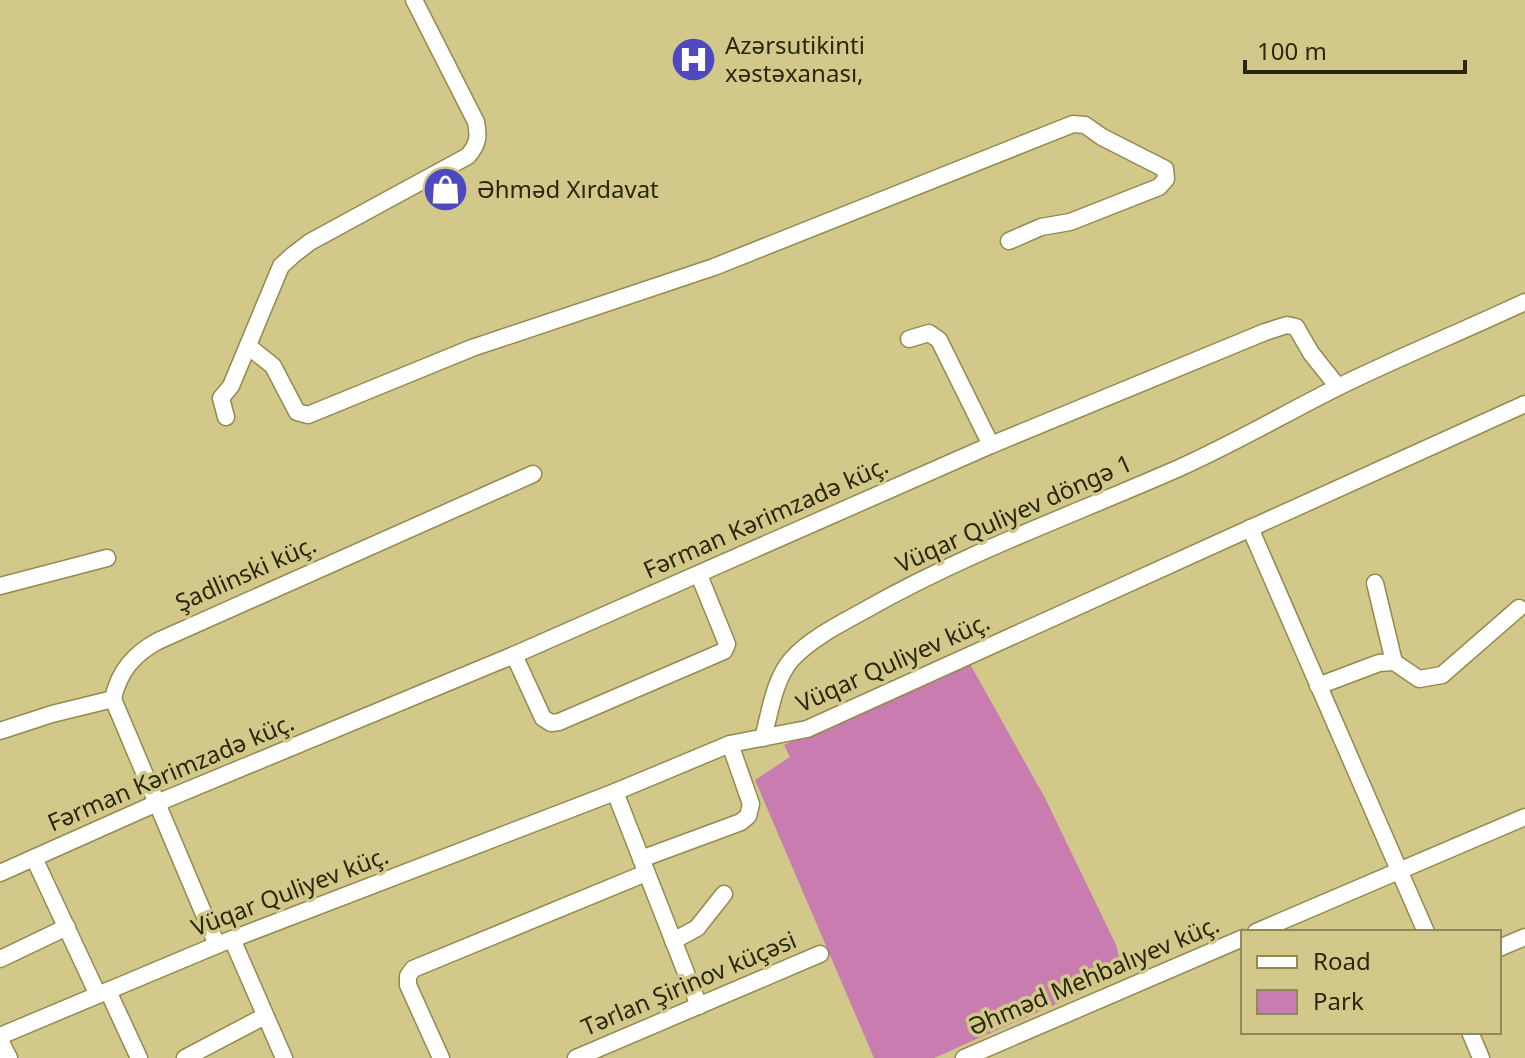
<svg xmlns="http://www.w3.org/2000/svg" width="1525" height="1058" viewBox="0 0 1525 1058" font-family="'Noto Sans',sans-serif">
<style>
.green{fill:#c87cb0}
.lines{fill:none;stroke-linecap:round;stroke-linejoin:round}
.minor-casing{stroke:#948a4e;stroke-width:19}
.minor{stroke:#fff;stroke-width:16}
.labels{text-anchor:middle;stroke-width:7;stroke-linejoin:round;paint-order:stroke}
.poi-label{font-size:24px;fill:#2b270e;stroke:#d2c88a;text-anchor:start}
.street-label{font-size:24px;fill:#2b270e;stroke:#d2c88a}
</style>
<rect width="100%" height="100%" fill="#d2c88a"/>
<!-- green -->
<polygon class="green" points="970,664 1045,798 1116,945 1124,974 934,1058 874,1058 755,780 790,757 784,745"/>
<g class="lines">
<defs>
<g id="minor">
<polyline points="909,339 929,333 939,340 991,445"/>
<polyline points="248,346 273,366 297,412 308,415 472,348 714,267 1073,124 1085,125 1102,137 1165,169 1166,179 1159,187 1070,222 1041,227 1009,241"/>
<path d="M226,417L221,398L231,386L281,266L293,255L310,242L468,156C478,144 479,137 476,122L414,0"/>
<polyline points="1250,528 1426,932"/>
<polyline points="1375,583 1394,662"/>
<polyline points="0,586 107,558"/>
<polyline points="514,655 543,718 551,723 559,722 724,651 727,644 699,575"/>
<polyline points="1318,686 1379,663 1394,662 1419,679 1442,675 1519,608"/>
<polyline points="113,699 217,945"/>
<path d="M0,731L52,714L113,699C119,671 134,654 158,641L533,474"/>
<path d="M763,738C770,713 774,679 792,659C811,638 842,623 867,609C964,554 1069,516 1170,472C1228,447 1282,415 1338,387C1399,357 1463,331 1525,302"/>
<polyline points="615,792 699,1006"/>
<polyline points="34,858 98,995"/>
<polyline points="641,859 741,822 748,816 751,804 730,744"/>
<polyline points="0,873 157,803 514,655 991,445 1265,332 1287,325 1296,327 1311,353 1338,387"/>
<polyline points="1256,932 1525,817"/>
<polyline points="232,939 284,1058"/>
<polyline points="673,941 697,928 724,894"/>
<polyline points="1499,948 1525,937"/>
<polyline points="0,959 67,927"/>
<polyline points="108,991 139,1058"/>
<polyline points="1470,1032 1481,1058"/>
<polyline points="0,1036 217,945 615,792 730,744 807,729 1525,404"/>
<polyline points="0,1040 9,1058"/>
<polyline points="185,1058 265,1016"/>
<polyline points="441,1058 408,985 408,976 413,969 646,873"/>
<polyline points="576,1058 820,954"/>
<polyline points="964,1058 1243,938"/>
</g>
</defs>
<!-- minor casing -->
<use href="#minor" class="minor-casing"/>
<!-- minor -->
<use href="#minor" class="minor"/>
</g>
<!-- icons -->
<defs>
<symbol id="hospital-disc" viewBox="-11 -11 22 22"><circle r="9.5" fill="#4f49bf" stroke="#d2c88a"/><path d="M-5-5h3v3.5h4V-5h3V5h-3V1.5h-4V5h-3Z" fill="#fff"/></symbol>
<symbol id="shop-disc" viewBox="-11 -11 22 22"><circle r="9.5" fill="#4f49bf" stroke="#d2c88a"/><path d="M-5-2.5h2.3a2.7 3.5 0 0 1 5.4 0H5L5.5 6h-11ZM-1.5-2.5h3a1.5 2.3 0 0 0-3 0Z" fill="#fff"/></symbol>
</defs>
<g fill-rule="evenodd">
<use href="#hospital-disc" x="668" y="34" width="51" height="51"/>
<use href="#shop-disc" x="420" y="164" width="51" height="51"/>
</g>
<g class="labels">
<!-- poi labels -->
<g class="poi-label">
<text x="725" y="54">Azərsutikinti<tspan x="725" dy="28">xəstəxanası,</tspan></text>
<text x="477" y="198">Əhməd Xırdavat</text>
</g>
<!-- street labels -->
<g class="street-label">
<text transform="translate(1014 514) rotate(-24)" y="8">Vüqar Quliyev döngə 1</text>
<text transform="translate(766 518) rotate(-24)" y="8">Fərman Kərimzadə küç.</text>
<text transform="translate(246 574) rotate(-24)" y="8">Şadlinski küç.</text>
<text transform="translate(893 663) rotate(-24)" y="8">Vüqar Quliyev küç.</text>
<text transform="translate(171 773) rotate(-23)" y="8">Fərman Kərimzadə küç.</text>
<text transform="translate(290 892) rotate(-21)" y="8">Vüqar Quliyev küç.</text>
<text transform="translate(1094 976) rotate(-23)" y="8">Əhməd Mehbalıyev küç.</text>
<text transform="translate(689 984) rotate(-23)" y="8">Tərlan Şirinov küçəsi</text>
</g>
</g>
<!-- legend -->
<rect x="1241" y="930" width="260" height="104" fill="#d2c88a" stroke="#8f8858" stroke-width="2"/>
<rect x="1257" y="956" width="40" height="12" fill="#ffffff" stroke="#8f8858" stroke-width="2"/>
<text x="1313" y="970" font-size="24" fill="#2b270e">Road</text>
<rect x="1257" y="990" width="40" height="24" fill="#c87cb0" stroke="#8f8858" stroke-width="2"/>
<text x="1313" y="1010" font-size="24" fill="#2b270e">Park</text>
<!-- scale -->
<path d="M1245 60v12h220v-12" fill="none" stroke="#2b270e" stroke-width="4"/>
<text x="1257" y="60" font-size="24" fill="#2b270e" stroke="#d2c88a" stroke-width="6" paint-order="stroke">100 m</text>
</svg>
